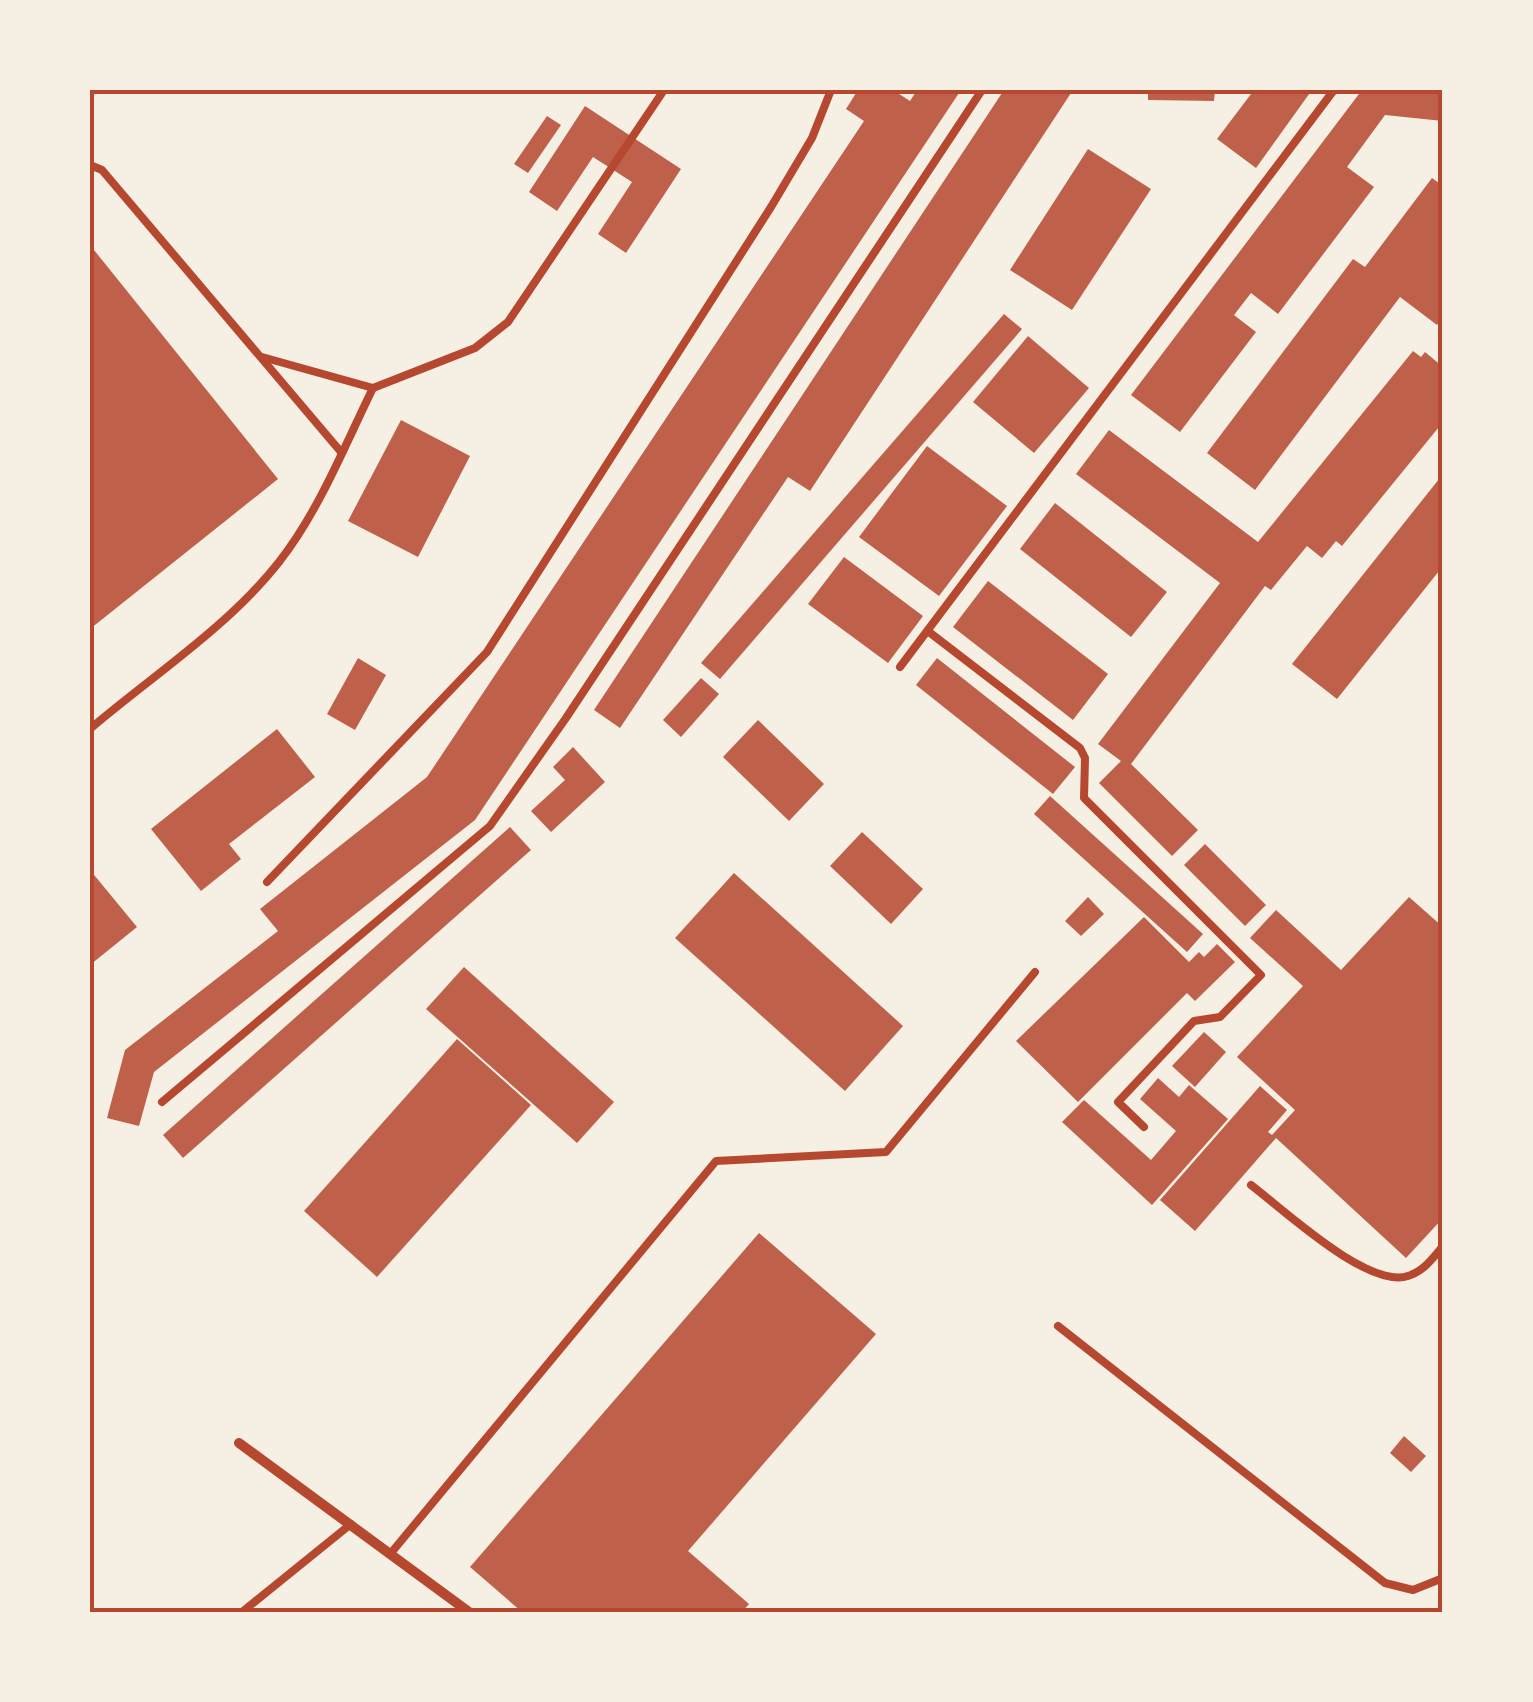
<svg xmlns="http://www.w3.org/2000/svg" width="1533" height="1702" viewBox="0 0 1533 1702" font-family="'Exo 2',sans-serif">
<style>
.building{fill:#bf614a}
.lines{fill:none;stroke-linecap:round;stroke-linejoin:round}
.service{stroke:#b5482f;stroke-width:8}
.minor{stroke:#b5482f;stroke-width:10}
.neatline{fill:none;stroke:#b5482f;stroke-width:4}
</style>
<rect width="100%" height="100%" fill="#f6efe4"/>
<!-- building -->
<g class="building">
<polygon points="858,90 893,90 910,101 917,90 961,90 475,820 154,1072 139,1126 107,1118 125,1050 278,931 260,909 427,777 864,121 846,109"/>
<polygon points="1004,90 1071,93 810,491 788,477 620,728 594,710"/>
<polygon points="1148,90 1215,90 1214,101 1148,100"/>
<polygon points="1254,90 1312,90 1256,168 1217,139"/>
<polygon points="1362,90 1443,90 1443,121 1385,115 1347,167 1374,187 1278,314 1251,293 1234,315 1256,332 1180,432 1131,395"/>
<polygon points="585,106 681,169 626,253 598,234 632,182 593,157 557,211 529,192"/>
<polygon points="547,116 561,125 528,173 514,164"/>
<polygon points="1088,149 1151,189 1072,310 1010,270"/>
<polygon points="1432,178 1443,186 1443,317 1437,325 1400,297 1255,490 1207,453 1353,259 1365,267"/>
<polygon points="90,245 278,479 90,629"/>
<polygon points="1004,314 1022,329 720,679 701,663"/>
<polygon points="1028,336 1089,388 1034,453 973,402"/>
<polygon points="1413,351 1421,357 1425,352 1443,367 1443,422 1342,546 1336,541 1322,558 1307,546 1271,590 1265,586 1131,764 1198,830 1172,856 1099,783 1121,761 1098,744 1220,583 1076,474 1109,430 1258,542"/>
<polygon points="401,420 470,456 418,557 348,521"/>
<polygon points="927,446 1007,506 939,596 859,537"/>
<polygon points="1443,474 1443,566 1337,699 1292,664"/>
<polygon points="1055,503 1167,592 1131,637 1020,549"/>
<polygon points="844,557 923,616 888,663 808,604"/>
<polygon points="988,581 1108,674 1073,720 953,627"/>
<polygon points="358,658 386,675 355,730 327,714"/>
<polygon points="937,658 1075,767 1053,794 916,685"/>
<polygon points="701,678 719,694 681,737 663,720"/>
<polygon points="758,720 824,784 789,821 723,757"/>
<polygon points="277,729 315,777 229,844 241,859 201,891 151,829"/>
<polygon points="573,747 605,782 551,832 531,811 565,780 553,767"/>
<polygon points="1050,796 1203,934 1187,952 1034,814"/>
<polygon points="510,827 531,850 183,1158 163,1135"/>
<polygon points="862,832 923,889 891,924 830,866"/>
<polygon points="1205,844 1266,905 1245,926 1184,865"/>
<polygon points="90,870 137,927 90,965"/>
<polygon points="734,873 903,1026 845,1091 675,938"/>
<polygon points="1088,897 1104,914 1081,936 1065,921"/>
<polygon points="1409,897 1443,927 1443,1218 1406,1258 1276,1138 1195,1231 1160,1200 1260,1086 1287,1110 1268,1132 1272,1135 1295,1110 1237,1057 1303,986 1250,938 1276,910 1341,970"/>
<polygon points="1144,917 1189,962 1199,952 1204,957 1217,944 1235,962 1195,1001 1187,993 1078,1102 1016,1041"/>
<polygon points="464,967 614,1102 577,1143 426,1009"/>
<polygon points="1204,1032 1226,1052 1195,1087 1172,1066"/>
<polygon points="457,1039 531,1105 377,1277 304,1211"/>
<polygon points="1158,1078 1179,1097 1189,1085 1228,1119 1152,1205 1062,1122 1084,1100 1151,1160 1176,1131 1140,1099"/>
<polygon points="759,1233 876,1334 688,1551 749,1604 742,1612 522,1612 470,1567"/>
<polygon points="1404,1436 1426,1456 1411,1472 1390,1453"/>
</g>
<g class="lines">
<!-- service -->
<g class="service">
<polyline points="90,165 102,170 341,452"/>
<polyline points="262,357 373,388"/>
<polyline points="929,632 1080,748 1085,758 1084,798 1261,975 1220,1017 1194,1021 1118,1102 1144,1127"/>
<polyline points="900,667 1334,90"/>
<path d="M90,729C152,676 228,627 279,562C319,511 344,447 373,388L475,348L508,322L664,90"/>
<polyline points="267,882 487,652 771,207 812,138 831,90"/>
<polyline points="162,1102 490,826 566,718 982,90"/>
<path d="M1251,1185C1284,1210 1368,1289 1408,1276C1424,1271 1433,1258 1443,1246"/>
<polyline points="1058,1326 1385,1583 1413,1590 1443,1578"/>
<polyline points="391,1553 716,1161 886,1152 1035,972"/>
<polyline points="242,1612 351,1524"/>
</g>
<!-- minor -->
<polyline class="minor" points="239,1443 469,1612"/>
</g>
<!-- border -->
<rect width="1533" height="1702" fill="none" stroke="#f6efe4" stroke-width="185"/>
<rect x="92" y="92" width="1348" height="1518" class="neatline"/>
</svg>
